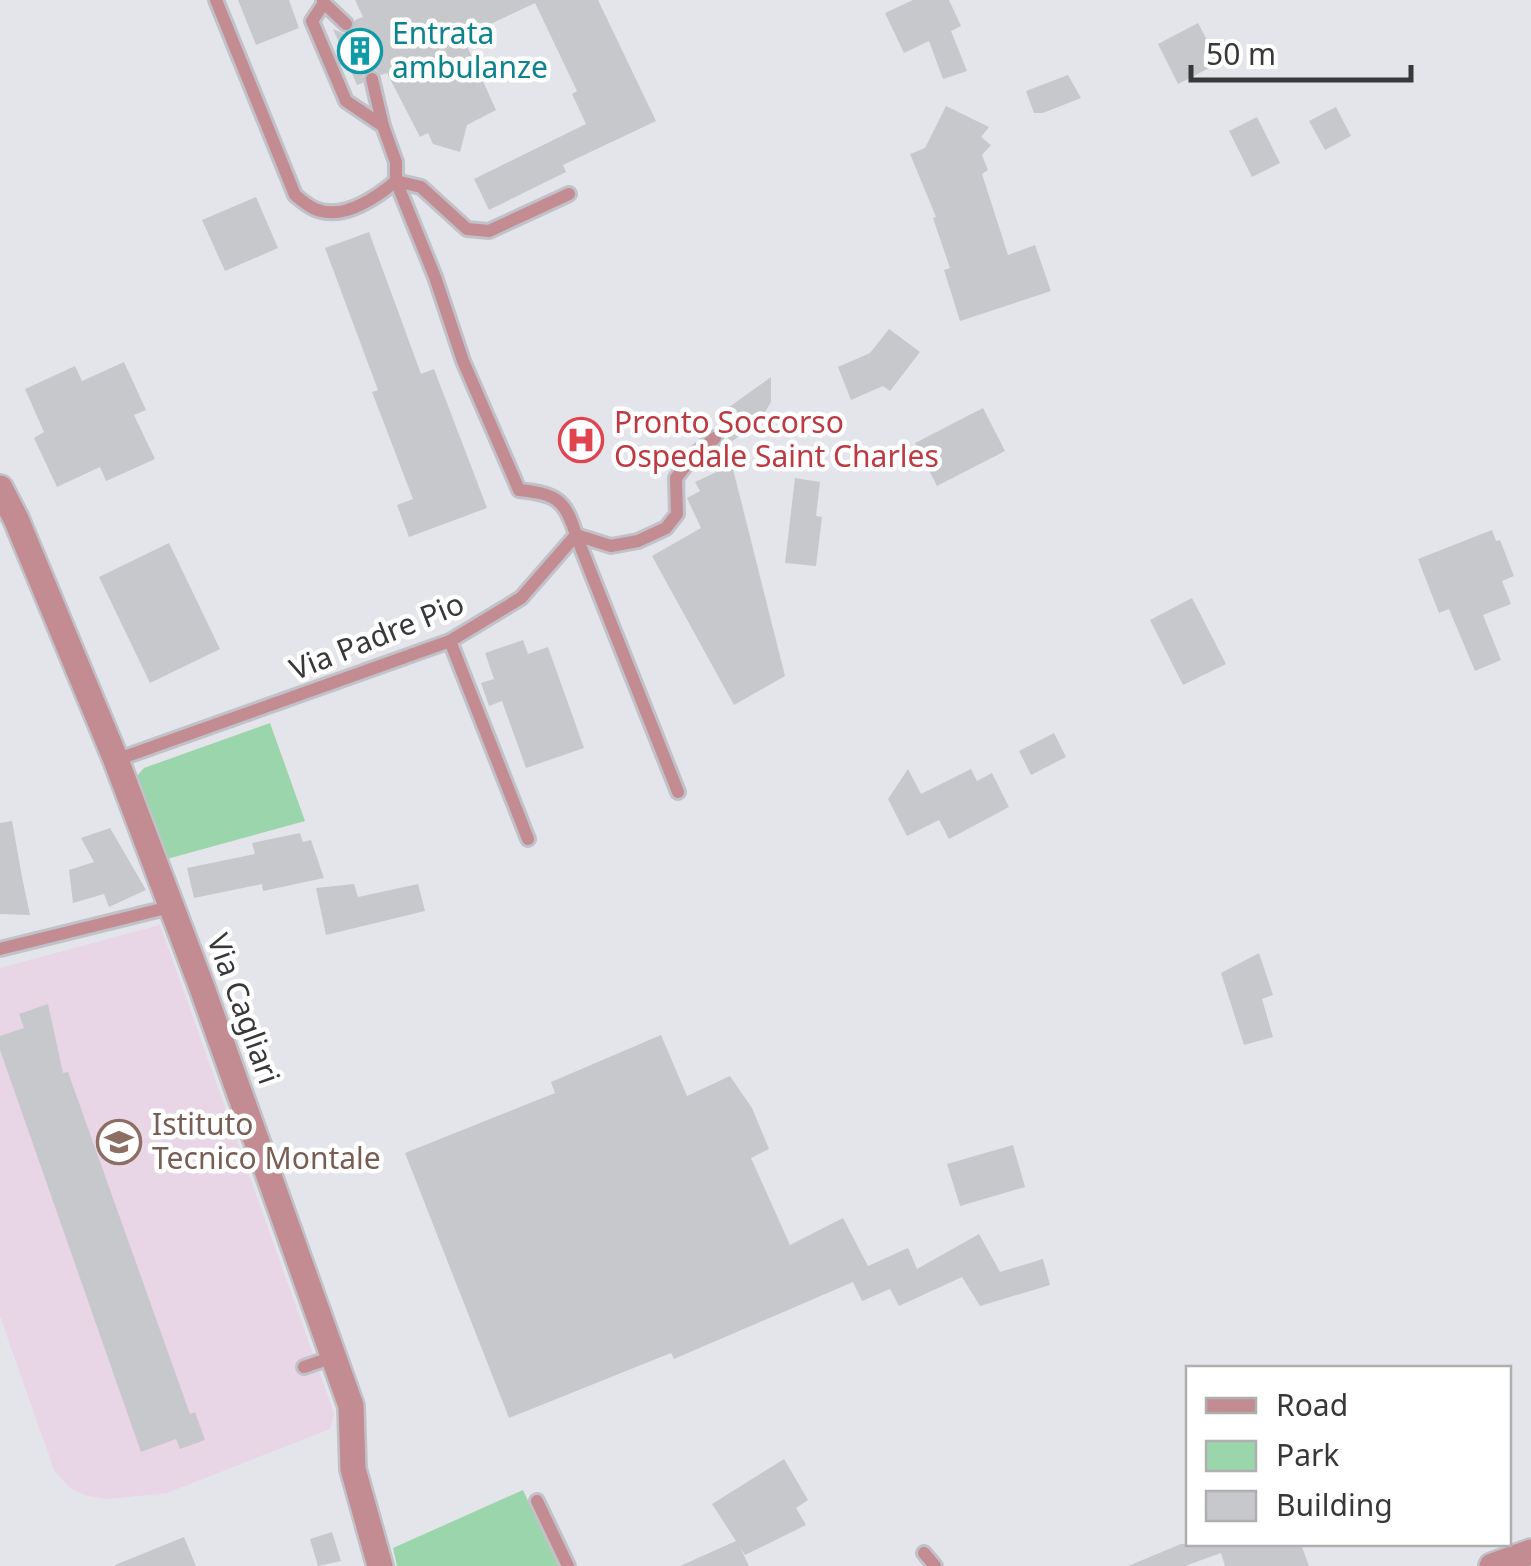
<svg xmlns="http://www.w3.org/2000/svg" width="1531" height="1566" viewBox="0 0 1531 1566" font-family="'Noto Sans',sans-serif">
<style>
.education{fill:#e8d5e5}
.green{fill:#9bd5ab}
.building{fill:#c7c8cc}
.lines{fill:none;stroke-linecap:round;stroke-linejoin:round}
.service-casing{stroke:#c1c2c7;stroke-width:18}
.minor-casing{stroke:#c1c2c7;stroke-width:30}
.tertiary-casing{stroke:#c1c2c7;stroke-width:30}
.service{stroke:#c38c92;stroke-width:12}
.minor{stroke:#c38c92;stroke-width:25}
.tertiary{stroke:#c38c92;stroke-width:25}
.labels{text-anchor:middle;stroke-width:9;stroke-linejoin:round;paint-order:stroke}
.culture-label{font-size:30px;fill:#0d838f;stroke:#fff;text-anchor:start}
.health-label{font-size:30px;fill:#be3a42;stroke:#fff;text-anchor:start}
.street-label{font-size:30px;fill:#373839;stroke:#fff}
.education-label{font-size:30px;fill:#785e54;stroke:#fff;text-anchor:start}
</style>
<rect width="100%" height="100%" fill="#e4e5ea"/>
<!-- education -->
<polygon class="education" points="160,925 334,1413 330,1429 167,1493 109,1499 88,1496 70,1488 54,1470 0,1316 0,968"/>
<!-- green -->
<g class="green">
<polygon points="270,723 305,821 167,859 136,777 144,768"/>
<polygon points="523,1490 558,1566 397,1566 393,1548"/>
</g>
<!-- building -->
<g class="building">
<polygon points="238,0 289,0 299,28 256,45"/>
<polygon points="355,0 598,0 656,121 563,165 566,172 489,210 474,179 586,124 572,94 577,91 535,3 463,37 496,110 467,125 460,152 433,144 428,133 420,137 387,73 381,75 376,70 369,70 363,75 363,83 357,85 333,29 345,34 354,30 355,20 363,17"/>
<polygon points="913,0 949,0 961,26 951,31 967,71 943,79 929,41 904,53 885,13"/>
<polygon points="1198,23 1219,63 1178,84 1158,44"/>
<polygon points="1068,75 1081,98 1043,113 1034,113 1026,91"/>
<polygon points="946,106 989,127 981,137 991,145 982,155 988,170 982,174 1008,255 1035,245 1051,291 960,321 944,270 950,268 933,218 936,217 910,154 925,148"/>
<polygon points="1336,107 1351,136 1325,150 1309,121"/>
<polygon points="1257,117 1280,163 1252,177 1229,131"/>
<polygon points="256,197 278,248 225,271 202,220"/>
<polygon points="369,232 421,374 434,369 487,508 409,537 397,505 413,499 372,392 378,390 325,248"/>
<polygon points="889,329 920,352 890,391 883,386 851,400 838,367 870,353"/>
<polygon points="124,362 146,410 134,415 155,459 106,481 100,467 57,487 34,438 44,432 25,389 75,366 82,381"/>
<polygon points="771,377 771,402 759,422 731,442 714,418"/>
<polygon points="983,408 1005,451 937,486 915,443"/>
<polygon points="732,465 785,676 734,705 652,556 701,528 687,498 700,491 695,482"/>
<polygon points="795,478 820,482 816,516 822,517 816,566 785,563"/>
<polygon points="1492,530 1496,541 1500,540 1514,576 1502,581 1511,604 1483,615 1501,660 1475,671 1449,609 1439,613 1418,559"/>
<polygon points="169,543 220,649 150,683 99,577"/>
<polygon points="1192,598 1226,664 1183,685 1150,620"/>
<polygon points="523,640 528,654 548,647 584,748 526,768 502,701 489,706 481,683 494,679 485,653"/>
<polygon points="1054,733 1066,757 1031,775 1019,751"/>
<polygon points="908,769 921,794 971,769 977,781 992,773 1009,807 949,839 939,820 907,836 888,799"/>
<polygon points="12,821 22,877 30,915 0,914 0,823"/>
<polygon points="110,828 146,890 109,907 104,894 73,903 69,870 94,862 81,838"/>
<polygon points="300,833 303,842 311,840 324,878 263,891 262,884 194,898 187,868 255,854 252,843"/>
<polygon points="354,884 358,897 418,884 425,911 326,935 316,888"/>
<polygon points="1259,953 1273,995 1262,999 1273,1037 1244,1045 1221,973"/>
<polygon points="48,1004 63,1073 68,1072 190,1414 195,1412 205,1440 180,1449 176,1439 141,1452 0,1050 0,1036 24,1028 19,1014"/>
<polygon points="661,1035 687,1096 730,1076 752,1108 769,1149 751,1158 790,1245 843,1218 868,1266 908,1248 917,1269 979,1234 1000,1272 1043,1259 1050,1285 980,1306 962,1277 899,1306 890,1289 862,1301 853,1282 674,1359 671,1353 509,1418 405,1153 555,1093 551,1082"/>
<polygon points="1013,1145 1025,1187 960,1206 947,1164"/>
<polygon points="784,1459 808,1500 796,1508 806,1525 745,1555 740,1547 749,1566 680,1566 736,1541 712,1504"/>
<polygon points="332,1532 341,1561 318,1566 310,1539"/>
<polygon points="184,1537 196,1566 115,1566 115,1565"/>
<polygon points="1181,1544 1301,1544 1309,1566 1225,1566 1221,1553 1185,1566 1128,1566"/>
</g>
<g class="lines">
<defs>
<g id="service">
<path d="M216,0L295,195C301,200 308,206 315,209C343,221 377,197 396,181V162L383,126L346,101L312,21L324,3L323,0"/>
<polyline points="324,3 346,24"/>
<polyline points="372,79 383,126"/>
<polyline points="396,181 421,187 467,229 489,231 569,194"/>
<polyline points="576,535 678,792"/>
<polyline points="576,535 611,546 638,541 666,528 677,514 676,478 693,456 715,438"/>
<polyline points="450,641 528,839"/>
<path d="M116,760L450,641L521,598L576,535C565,498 555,494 519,490L463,361L435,277L396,181"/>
<polyline points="0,949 170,907"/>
<polyline points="304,1367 333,1357"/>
<polyline points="537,1501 568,1566"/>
<polyline points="924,1553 935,1566"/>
</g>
<polyline id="minor" points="0,488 16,519 116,760 201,985 351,1406 353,1469 380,1566"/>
<polyline id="tertiary" points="1492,1566 1531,1552"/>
</defs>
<!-- service casing -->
<use href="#service" class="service-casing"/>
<!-- minor casing -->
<use href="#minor" class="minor-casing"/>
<!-- tertiary casing -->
<use href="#tertiary" class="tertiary-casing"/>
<!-- service -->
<use href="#service" class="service"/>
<!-- minor -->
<use href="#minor" class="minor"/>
<!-- tertiary -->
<use href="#tertiary" class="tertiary"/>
</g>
<!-- icons -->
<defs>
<symbol id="building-ring" viewBox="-11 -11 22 22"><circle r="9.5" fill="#fff" stroke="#0f9aa8" stroke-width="1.5"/><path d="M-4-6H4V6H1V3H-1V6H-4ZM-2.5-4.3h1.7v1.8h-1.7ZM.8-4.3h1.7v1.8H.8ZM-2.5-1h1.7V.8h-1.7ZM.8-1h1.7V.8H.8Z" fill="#0f9aa8"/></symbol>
<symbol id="hospital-ring" viewBox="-11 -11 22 22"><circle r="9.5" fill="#fff" stroke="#e0444e" stroke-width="1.5"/><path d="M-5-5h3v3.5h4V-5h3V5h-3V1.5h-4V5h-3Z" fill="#e0444e"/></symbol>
<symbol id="school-ring" viewBox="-11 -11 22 22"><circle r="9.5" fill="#fff" stroke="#8d6e63" stroke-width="1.5"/><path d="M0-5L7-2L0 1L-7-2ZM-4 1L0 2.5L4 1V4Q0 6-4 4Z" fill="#8d6e63"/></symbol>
</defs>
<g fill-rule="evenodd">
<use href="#building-ring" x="335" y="26" width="50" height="50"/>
<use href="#hospital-ring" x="556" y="415" width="50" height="50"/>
<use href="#school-ring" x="94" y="1117" width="50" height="50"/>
</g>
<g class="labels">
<!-- culture labels -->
<g class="culture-label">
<text x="392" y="44">Entrata<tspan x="392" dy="34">ambulanze</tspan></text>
</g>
<!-- health labels -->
<g class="health-label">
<text x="614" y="433">Pronto Soccorso<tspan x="614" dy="34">Ospedale Saint Charles</tspan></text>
</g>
<!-- street labels -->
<g class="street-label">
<text transform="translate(377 637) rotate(-22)" y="10">Via Padre Pio</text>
<text transform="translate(243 1009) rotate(70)" y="10">Via Cagliari</text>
</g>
<!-- education labels -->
<g class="education-label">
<text x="152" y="1135">Istituto<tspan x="152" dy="34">Tecnico Montale</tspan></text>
</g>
</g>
<!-- legend -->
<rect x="1186" y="1366" width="325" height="180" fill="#ffffff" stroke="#afafb0" stroke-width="2.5"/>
<rect x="1206" y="1398" width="50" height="15" fill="#c38c92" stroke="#afafb0" stroke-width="2.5"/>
<text x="1276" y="1416" font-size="30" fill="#373839">Road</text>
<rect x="1206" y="1441" width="50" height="30" fill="#9bd5ab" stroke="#afafb0" stroke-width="2.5"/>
<text x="1276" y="1466" font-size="30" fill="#373839">Park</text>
<rect x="1206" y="1491" width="50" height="30" fill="#c7c8cc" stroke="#afafb0" stroke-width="2.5"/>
<text x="1276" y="1516" font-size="30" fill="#373839">Building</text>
<!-- scale -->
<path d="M1191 65v15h220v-15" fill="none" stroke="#373839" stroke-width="5"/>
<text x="1206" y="65" font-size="30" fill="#373839" stroke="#ffffff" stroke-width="8" paint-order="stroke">50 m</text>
</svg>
